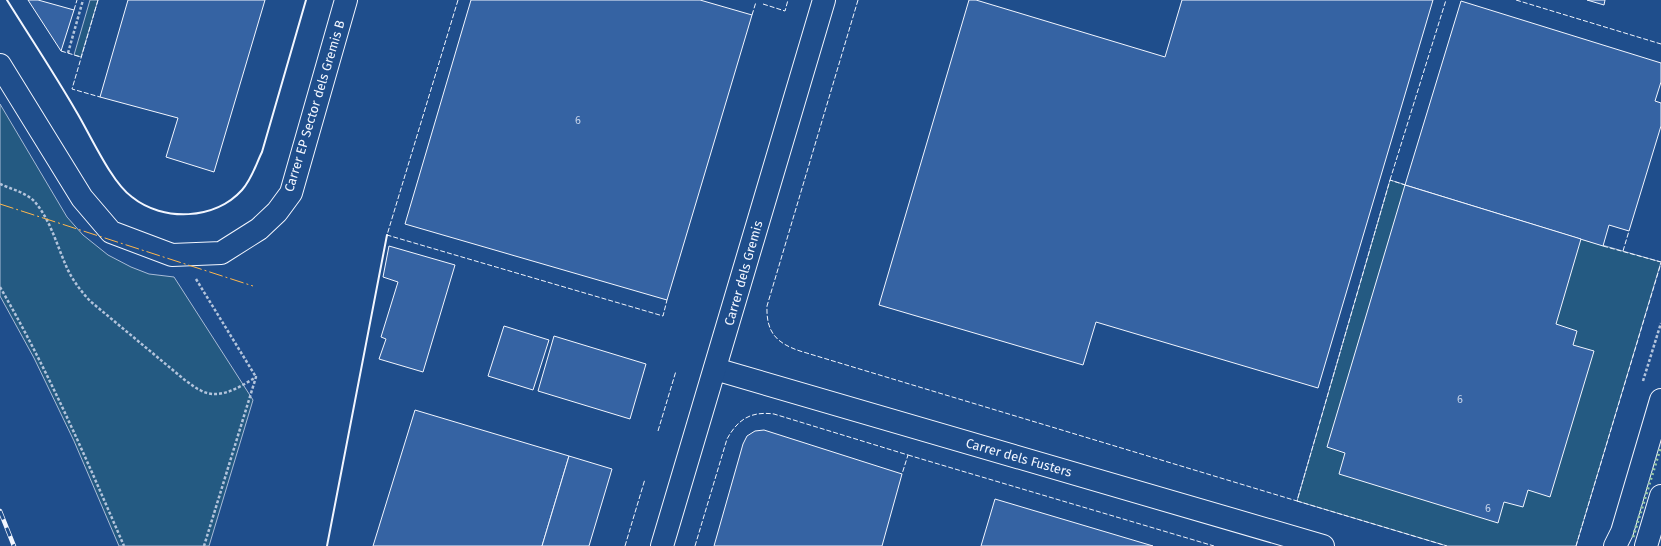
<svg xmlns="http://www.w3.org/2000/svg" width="1661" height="546" viewBox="0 0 1661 546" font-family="'Fira Sans',sans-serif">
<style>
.green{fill:#245a82;stroke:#a8bbd7}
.building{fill:#3563a3;stroke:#f2f6ff}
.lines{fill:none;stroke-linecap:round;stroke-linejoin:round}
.minor-casing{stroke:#f2f6ff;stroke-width:24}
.path{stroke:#b3c4dc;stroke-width:2.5;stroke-dasharray:3 2;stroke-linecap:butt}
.minor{stroke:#1f4e8c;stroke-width:22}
.rail-casing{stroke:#f2f6ff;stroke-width:4.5}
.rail{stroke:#1f4e8c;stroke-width:3;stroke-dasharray:9;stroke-linecap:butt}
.hedge{stroke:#97c8a6;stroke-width:3;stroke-dasharray:2 3;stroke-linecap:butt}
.fence{stroke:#f2f6ff;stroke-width:1;stroke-dasharray:5 2;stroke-linecap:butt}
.wall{stroke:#f2f6ff;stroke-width:2}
.power{stroke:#ffb74d;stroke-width:1;stroke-dasharray:14 3 2 3;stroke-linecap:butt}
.labels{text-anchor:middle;stroke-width:3;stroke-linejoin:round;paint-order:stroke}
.number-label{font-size:11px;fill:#c3d1e8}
.street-label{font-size:13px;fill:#f2f6ff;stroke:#1f4e8c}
</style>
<rect width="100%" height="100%" fill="#1f4e8c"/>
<!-- green -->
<g class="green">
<polygon points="90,0 98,0 81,57 74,55"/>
<polygon points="0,104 67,217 83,235 108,255 131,267 149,274 174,277 253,400 209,546 119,546 74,441 34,358 0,296"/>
<polygon points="1390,180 1581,239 1661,262 1576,546 1447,546 1297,501"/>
</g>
<!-- building -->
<g class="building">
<polygon points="28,0 38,0 74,10 61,51"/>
<polygon points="128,0 265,0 214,172 166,157 178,118 100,97"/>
<polygon points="471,0 700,0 752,15 667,300 405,224"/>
<polygon points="969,0 976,0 1165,57 1182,0 1433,0 1318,388 1096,322 1083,365 879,305"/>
<polygon points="1587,0 1605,0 1604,5"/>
<polygon points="1461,1 1661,63 1661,82 1655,101 1661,103 1661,126 1629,231 1609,225 1603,246 1405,185"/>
<polygon points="1405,185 1581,239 1556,324 1577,331 1573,345 1594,351 1550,497 1528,490 1523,507 1504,502 1498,523 1339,474 1345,453 1327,447"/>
<polygon points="389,246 455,265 423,372 379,359 386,339 381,337 398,282 383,277"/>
<polygon points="504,326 549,340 533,390 488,376"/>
<polygon points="554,336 646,364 630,419 538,391"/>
<polygon points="415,410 569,456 542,546 373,546"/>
<polygon points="764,430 902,474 882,546 714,546 743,444 747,436 755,431"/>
<polygon points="569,456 612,469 589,546 542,546"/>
<polygon points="995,499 1153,546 981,546"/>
</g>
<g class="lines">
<defs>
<g id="minor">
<polyline points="0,65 82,198 111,232 172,255 221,253 259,229 277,212 291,193 346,0"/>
<polyline points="715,369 1323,546"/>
<polyline points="662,546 824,0"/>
<polyline points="1615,546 1622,532 1661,400"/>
<polyline points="1646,546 1661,496"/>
</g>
</defs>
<!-- minor casing -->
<use href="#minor" class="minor-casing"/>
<!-- path -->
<g class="path">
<polyline points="68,53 83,0"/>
<path d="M0,184C11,189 27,193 35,202C51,221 57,246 67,268C73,281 81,291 90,301L186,381C191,384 195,388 200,390C219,401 240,387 256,377L204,546"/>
<polyline points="196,279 256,377"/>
<path d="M0,287C48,370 86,458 124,546"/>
<polyline points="1643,381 1661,323"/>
</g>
<!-- minor -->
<use href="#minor" class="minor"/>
<defs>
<polyline id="rail" points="0,511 14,546"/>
</defs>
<!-- rail casing -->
<use href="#rail" class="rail-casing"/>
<!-- rail -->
<use href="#rail" class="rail"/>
<!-- hedge -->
<polyline class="hedge" points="1633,537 1661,446"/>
<!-- fence -->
<g class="fence">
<polyline points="98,0 72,89 100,97"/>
<polyline points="458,0 387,235 663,316 667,300"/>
<path d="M858,0L767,306C766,332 776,343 800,351L1297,501L1390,180L1405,185"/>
<polyline points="1516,0 1661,44"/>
<polyline points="763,4 785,11 788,0"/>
<polyline points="74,10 77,0"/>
<polyline points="752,15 756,2"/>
<polyline points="61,51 81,57"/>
<polyline points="1390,180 1446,0"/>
<polyline points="1603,246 1661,262"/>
<polyline points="1623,251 1629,231"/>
<polyline points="658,431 676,371"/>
<polyline points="908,455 1214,546"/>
<polyline points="1297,501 1447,546"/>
<polyline points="625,546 645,479"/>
<path d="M695,546L727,439C738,419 751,411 774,414L908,455L902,474"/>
<polyline points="1576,546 1661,263"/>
</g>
<!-- wall -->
<g class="wall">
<path d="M7,0C30,37 54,73 76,111C90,134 111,182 132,197C163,222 215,220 242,190C252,179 256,164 262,152L306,0"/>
<polyline points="327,546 387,235"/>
</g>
<!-- power -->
<polyline class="power" points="0,204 253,286"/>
</g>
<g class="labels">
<!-- number labels -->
<g class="number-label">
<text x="578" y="124">6</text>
<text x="1460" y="403">6</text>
<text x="1488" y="512">6</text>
</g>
<!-- street labels -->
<g class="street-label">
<text transform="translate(314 106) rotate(-73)" y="5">Carrer EP Sector dels Gremis B</text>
<text transform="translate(743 273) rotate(-74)" y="5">Carrer dels Gremis</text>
<text transform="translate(1019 457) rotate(16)" y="5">Carrer dels Fusters</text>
</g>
</g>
</svg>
